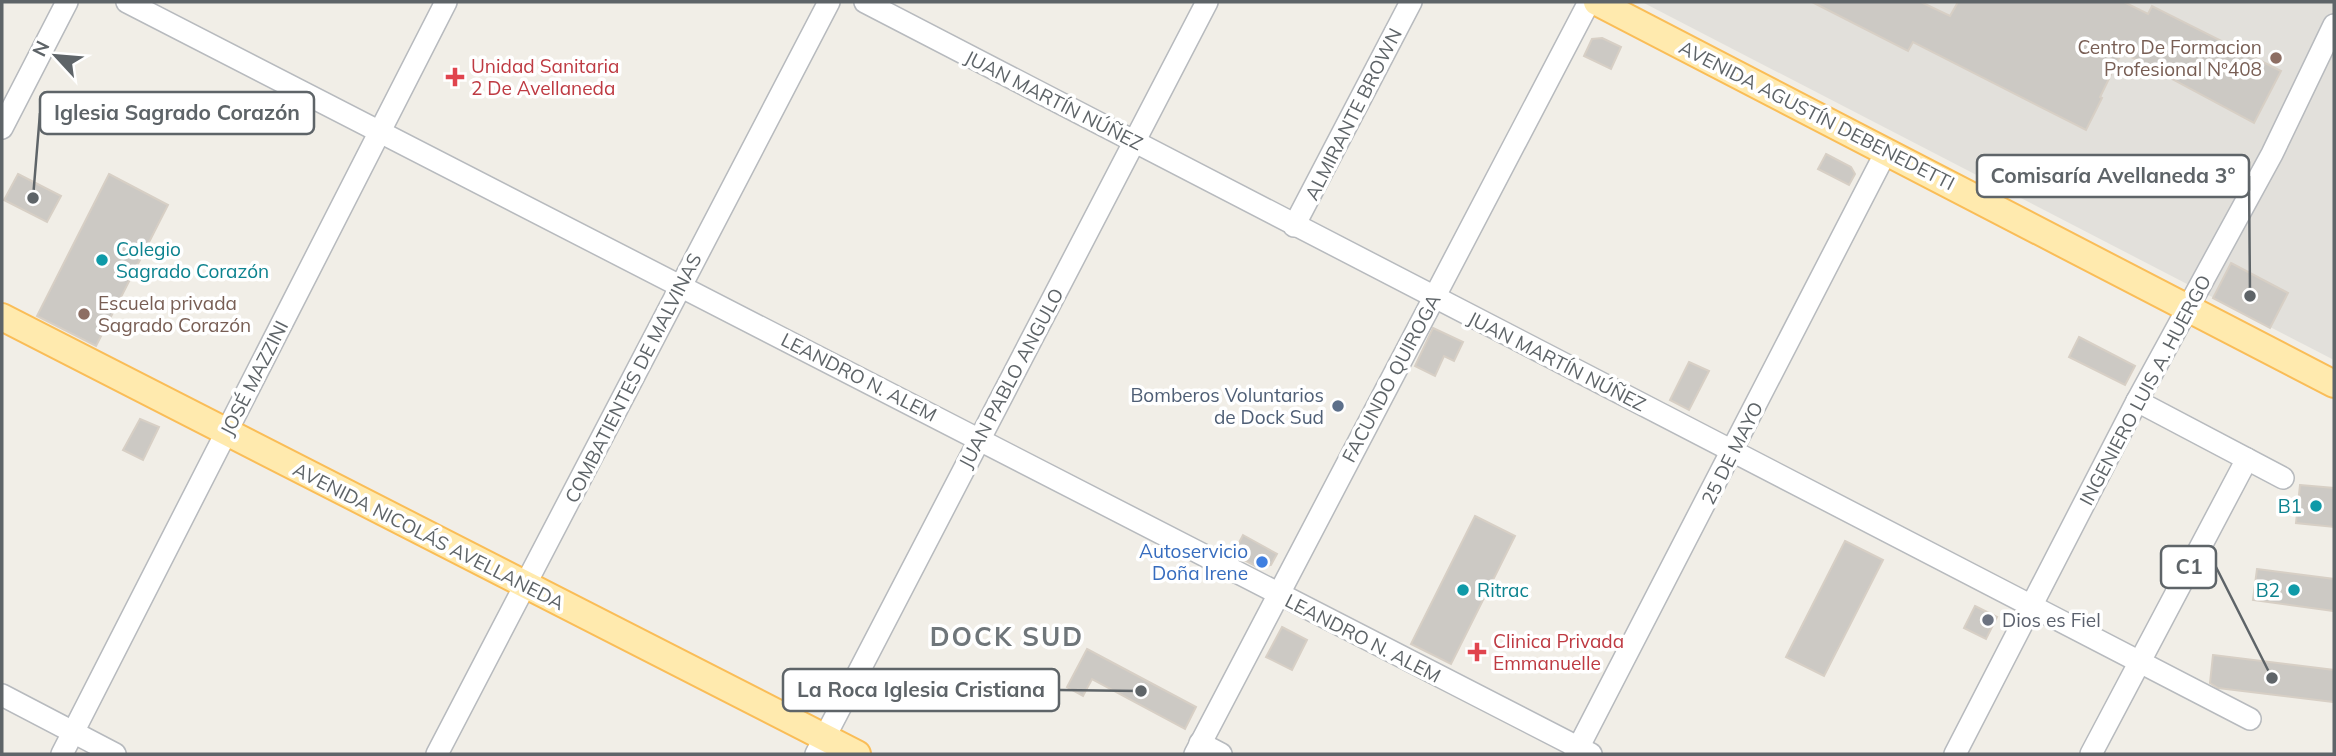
<svg xmlns="http://www.w3.org/2000/svg" width="2336" height="756" viewBox="0 0 2336 756" font-family="Mulish,sans-serif">
<style>
.industrial{fill:#e2e0db}
.building{fill:#ccc9c4;stroke:#d7cfc5;stroke-width:2}
.lines{fill:none;stroke-linecap:round;stroke-linejoin:round}
.minor-casing{stroke:#b7babe;stroke-width:24}
.major-casing{stroke:#fabd57;stroke-width:30}
.minor{stroke:#fff;stroke-width:21}
.major{stroke:#ffeaae;stroke-width:26}
.education-dot{fill:#8d6e63;stroke:#fff;stroke-width:2.5}
.health-dot{fill:#e0444e;stroke:#fff;stroke-width:2.5}
.culture-dot{fill:#0f9aa8;stroke:#fff;stroke-width:2.5}
.service-dot{fill:#5c6f8a;stroke:#fff;stroke-width:2.5}
.shop-dot{fill:#3f7fe0;stroke:#fff;stroke-width:2.5}
.worship-dot{fill:#6b7280;stroke:#fff;stroke-width:2.5}
.labels{text-anchor:middle;stroke-width:7;stroke-linejoin:round;paint-order:stroke}
.education-label{font-size:19px;fill:#785e54;stroke:#fff;text-anchor:end}
.health-label{font-size:19px;fill:#be3a42;stroke:#fff;text-anchor:start}
.street-label{font-size:19px;fill:#5e6468;stroke:#fff}
.culture-label{font-size:19px;fill:#0d838f;stroke:#fff;text-anchor:start}
.service-label{font-size:19px;fill:#4e5e75;stroke:#fff;text-anchor:end}
.shop-label{font-size:19px;fill:#366cbe;stroke:#fff;text-anchor:end}
.worship-label{font-size:19px;fill:#5b616d;stroke:#fff;text-anchor:start}
.district-label{font-size:26px;font-weight:bold;letter-spacing:2px;fill:#6f767a;stroke:#fff}
.leader{fill:none;stroke:#5e6468;stroke-width:2.5}
.callout-dot{fill:#5e6468;stroke:#fff;stroke-width:2.5}
.callout{fill:#fff;stroke:#5e6468;stroke-width:2.5}
.callout-label{font-size:21px;text-anchor:middle;font-weight:bold;fill:#5e6468}
</style>
<rect width="100%" height="100%" fill="#f1eee7"/>
<!-- industrial -->
<polygon class="industrial" points="1642,2 2334,2 2334,360"/>
<!-- building -->
<g class="building">
<polygon points="1812,2 1921,2 1950,16 1958,2 2124,2 2148,14 2152,6 2281,71 2254,123 2122,52 2100,97 2102,98 2086,130 1913,42 1908,51"/>
<polygon points="1602,38 1621,47 1611,69 1584,56 1592,39"/>
<polygon points="1826,154 1851,167 1855,174 1849,185 1818,169"/>
<polygon points="18,174 61,196 47,222 4,200"/>
<polygon points="109,174 168,205 96,346 37,316"/>
<polygon points="2231,263 2288,293 2270,328 2213,298"/>
<polygon points="1433,328 1463,342 1454,361 1444,356 1435,376 1415,366"/>
<polygon points="2079,337 2135,366 2125,385 2069,357"/>
<polygon points="1689,362 1709,371 1689,410 1670,400"/>
<polygon points="140,419 159,427 143,460 123,450"/>
<polygon points="2300,485 2334,488 2334,527 2296,523"/>
<polygon points="1475,516 1515,536 1451,664 1411,644"/>
<polygon points="1243,535 1277,554 1271,565 1259,568 1233,554"/>
<polygon points="1845,541 1883,560 1824,676 1786,657"/>
<polygon points="2257,569 2334,579 2334,611 2253,600"/>
<polygon points="1975,606 1997,617 1986,639 1964,628"/>
<polygon points="1282,627 1307,640 1292,670 1266,657"/>
<polygon points="1087,649 1196,707 1185,729 1092,679 1083,696 1067,687"/>
<polygon points="2213,655 2334,670 2334,702 2218,688 2210,683"/>
</g>
<g class="lines">
<defs>
<g id="minor">
<polyline points="127,2 1591,754"/>
<polyline points="865,2 2250,719"/>
<polyline points="2,128 67,2"/>
<polyline points="1294,226 1411,2"/>
<polyline points="2137,401 2283,478"/>
<polyline points="2,695 115,754"/>
<polyline points="1200,743 1221,754"/>
<polyline points="62,754 446,2"/>
<polyline points="437,754 829,2"/>
<polyline points="816,754 1207,2"/>
<polyline points="1195,754 1589,2"/>
<polyline points="1575,754 1887,150"/>
<polyline points="1955,754 2137,401 2272,154 2334,25"/>
<polyline points="2091,754 2247,459"/>
</g>
<g id="major">
<polyline points="1597,2 2334,384"/>
<polyline points="2,317 857,754"/>
</g>
</defs>
<!-- minor casing -->
<use href="#minor" class="minor-casing"/>
<!-- major casing -->
<use href="#major" class="major-casing"/>
<!-- minor -->
<use href="#minor" class="minor"/>
<!-- major -->
<use href="#major" class="major"/>
</g>
<!-- markers -->
<g class="education-dot">
<circle cx="2276" cy="58" r="7"/>
<circle cx="84" cy="314" r="7"/>
</g>
<g class="health-dot">
<path d="M451.5 66.5h7v7h7v7h-7v7h-7v-7h-7v-7h7z"/>
<path d="M1473.5 641.5h7v7h7v7h-7v7h-7v-7h-7v-7h7z"/>
</g>
<g class="culture-dot">
<circle cx="102" cy="260" r="7"/>
<circle cx="2316" cy="506" r="7"/>
<circle cx="1463" cy="590" r="7"/>
<circle cx="2294" cy="590" r="7"/>
</g>
<circle class="service-dot" cx="1338" cy="406" r="7"/>
<circle class="shop-dot" cx="1262" cy="562" r="7"/>
<circle class="worship-dot" cx="1988" cy="620" r="7"/>
<g class="labels">
<!-- education labels -->
<g class="education-label">
<text x="2262" y="54">Centro De Formacion<tspan x="2262" dy="22">Profesional Nº408</tspan></text>
<text x="98" y="310" text-anchor="start">Escuela privada<tspan x="98" dy="22">Sagrado Corazón</tspan></text>
</g>
<!-- health labels -->
<g class="health-label">
<text x="471" y="73">Unidad Sanitaria<tspan x="471" dy="22">2 De Avellaneda</tspan></text>
<text x="1493" y="648">Clinica Privada<tspan x="1493" dy="22">Emmanuelle</tspan></text>
</g>
<!-- street labels -->
<g class="street-label">
<text transform="translate(1054 100) rotate(27)" y="7">JUAN MARTÍN NÚÑEZ</text>
<text transform="translate(1353 114) rotate(-63)" y="7">ALMIRANTE BROWN</text>
<text transform="translate(1817 115) rotate(27)" y="7">AVENIDA AGUSTÍN DEBENEDETTI</text>
<text transform="translate(1557 361) rotate(27)" y="7">JUAN MARTÍN NÚÑEZ</text>
<text transform="translate(859 377) rotate(27)" y="7">LEANDRO N. ALEM</text>
<text transform="translate(254 378) rotate(-63)" y="7">JOSÉ MAZZINI</text>
<text transform="translate(633 378) rotate(-63)" y="7">COMBATIENTES DE MALVINAS</text>
<text transform="translate(1011 378) rotate(-62)" y="7">JUAN PABLO ANGULO</text>
<text transform="translate(1391 378) rotate(-62)" y="7">FACUNDO QUIROGA</text>
<text transform="translate(2145 390) rotate(-62)" y="7">INGENIERO LUIS A. HUERGO</text>
<text transform="translate(1732 453) rotate(-63)" y="7">25 DE MAYO</text>
<text transform="translate(429 536) rotate(27)" y="7">AVENIDA NICOLÁS AVELLANEDA</text>
<text transform="translate(1363 638) rotate(27)" y="7">LEANDRO N. ALEM</text>
</g>
<!-- culture labels -->
<g class="culture-label">
<text x="116" y="256">Colegio<tspan x="116" dy="22">Sagrado Corazón</tspan></text>
<text x="2302" y="513" text-anchor="end">B1</text>
<text x="1477" y="597">Ritrac</text>
<text x="2280" y="597" text-anchor="end">B2</text>
</g>
<!-- service labels -->
<g class="service-label">
<text x="1324" y="402">Bomberos Voluntarios<tspan x="1324" dy="22">de Dock Sud</tspan></text>
</g>
<!-- shop labels -->
<g class="shop-label">
<text x="1248" y="558">Autoservicio<tspan x="1248" dy="22">Doña Irene</tspan></text>
</g>
<!-- worship labels -->
<g class="worship-label">
<text x="2002" y="627">Dios es Fiel</text>
</g>
<!-- district labels -->
<g class="district-label">
<text x="1007" y="646">DOCK SUD</text>
</g>
</g>
<!-- callouts -->
<path class="leader" d="M33 198L40 113M2250 296L2249 176M2272 678L2216 567M1141 691L1059 690"/>
<g class="callout-dot">
<circle cx="33" cy="198" r="7"/>
<circle cx="2250" cy="296" r="7"/>
<circle cx="2272" cy="678" r="7"/>
<circle cx="1141" cy="691" r="7"/>
</g>
<g class="callout">
<rect x="40" y="92" width="274" height="42" rx="7"/>
<rect x="1977" y="155" width="272" height="42" rx="7"/>
<rect x="2161" y="546" width="55" height="42" rx="7"/>
<rect x="783" y="669" width="276" height="42" rx="7"/>
</g>
<g class="callout-label">
<text x="177" y="120">Iglesia Sagrado Corazón</text>
<text x="2113" y="183">Comisaría Avellaneda 3°</text>
<text x="2189" y="574">C1</text>
<text x="921" y="697">La Roca Iglesia Cristiana</text>
</g>
<!-- border -->
<rect width="2336" height="756" fill="none" stroke="#5e6468" stroke-width="7"/>
<!-- north arrow -->
<g transform="translate(56 56) rotate(296)" stroke="#ffffff" stroke-width="5" paint-order="stroke">
<path d="M0-5L12 26L0 18L-12 26Z" fill="#5e6468"/>
<text y="-10" font-size="19" font-weight="bold" text-anchor="middle" fill="#5e6468">N</text>
</g>
</svg>
